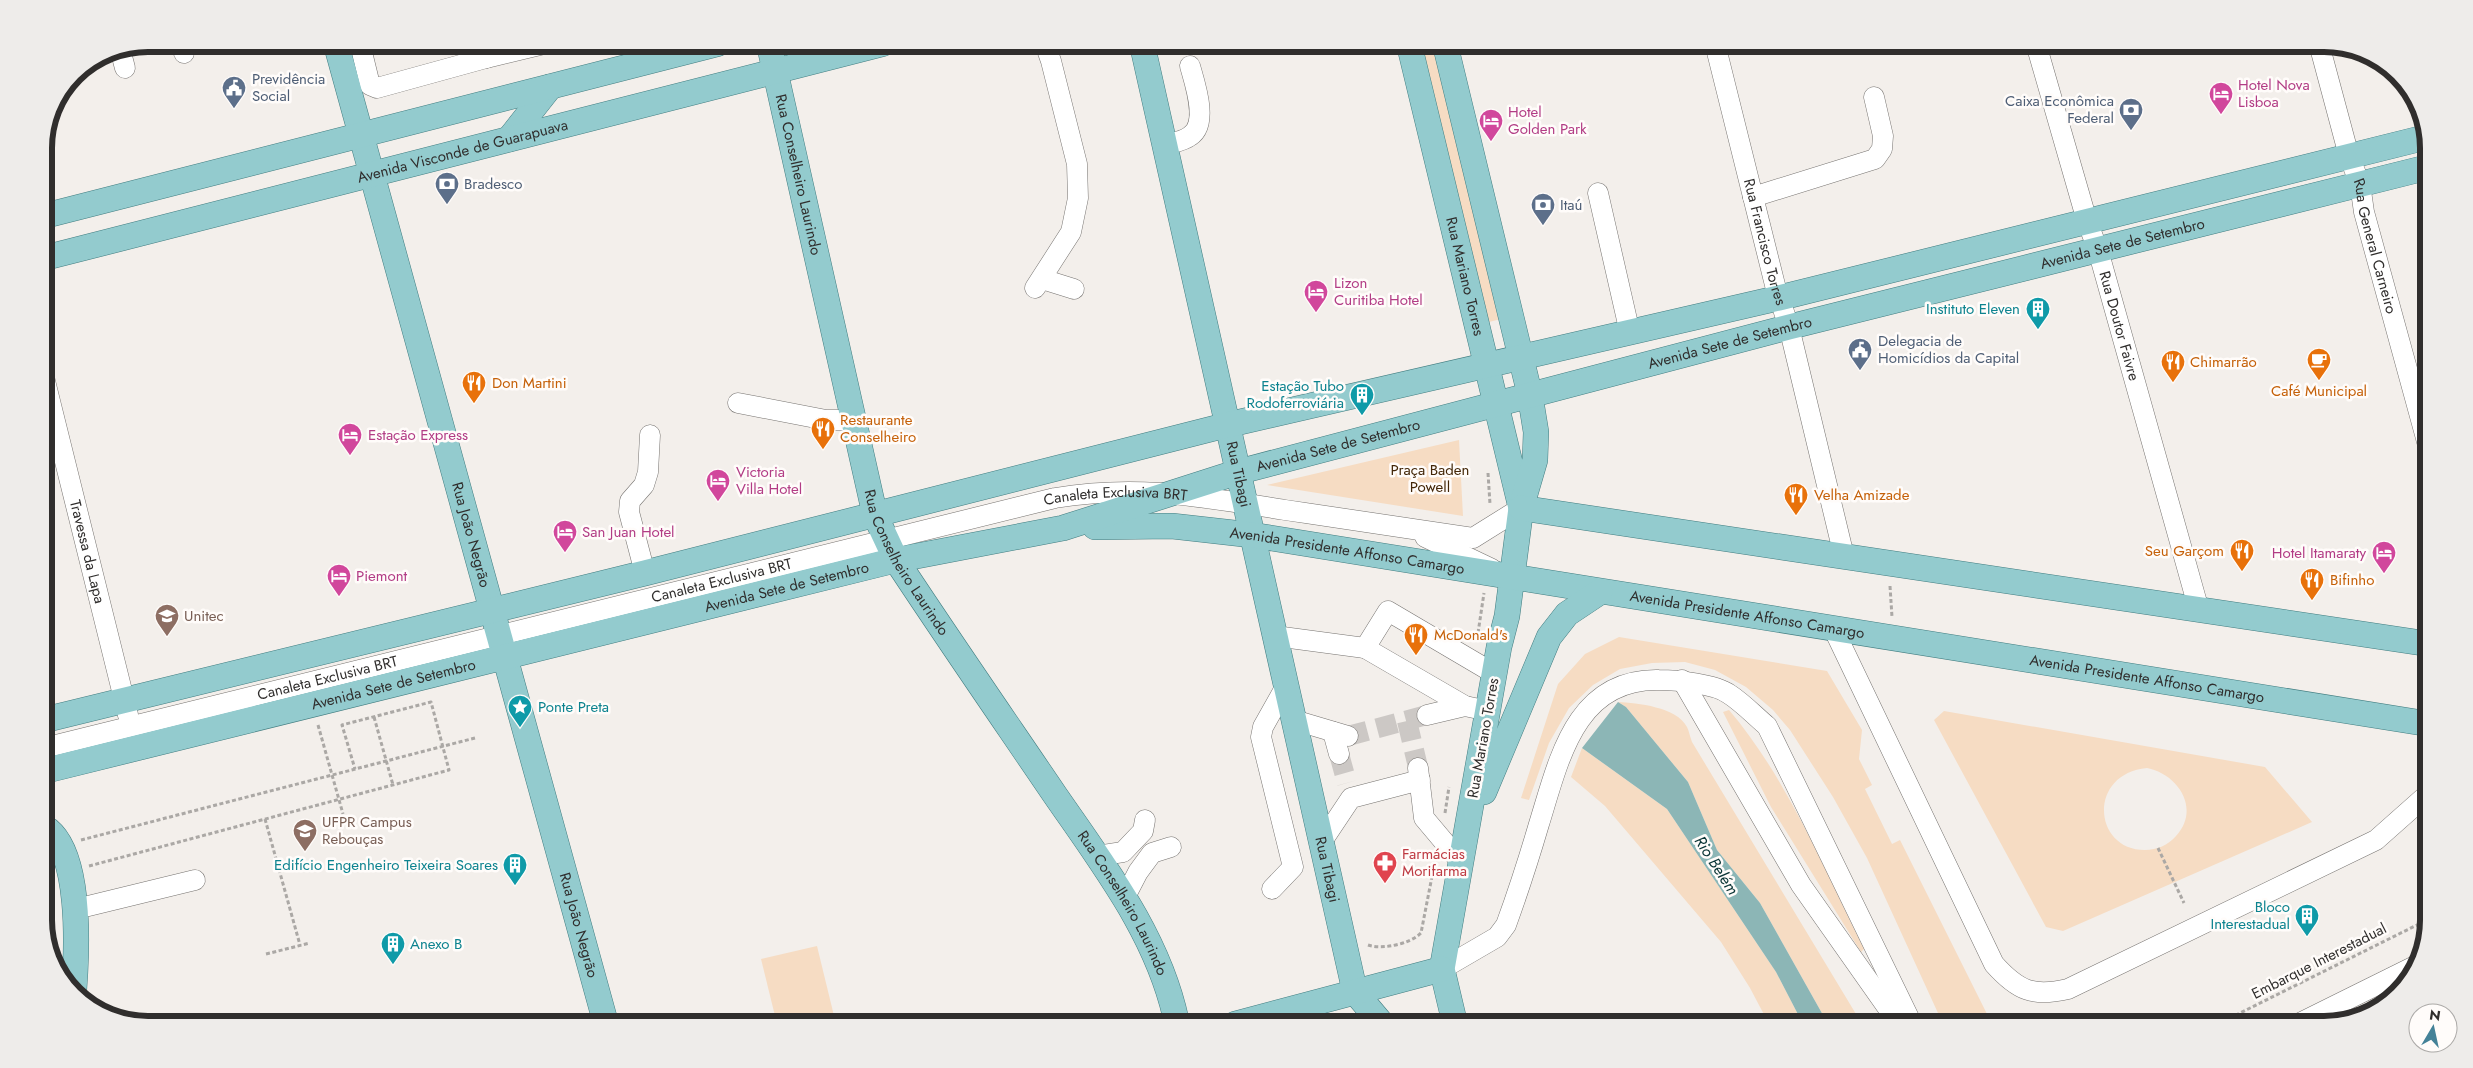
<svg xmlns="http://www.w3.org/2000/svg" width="2473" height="1068" viewBox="0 0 2473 1068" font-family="Jost,sans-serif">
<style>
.green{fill:#f6dcc3;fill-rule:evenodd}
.water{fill:#8cb6b6}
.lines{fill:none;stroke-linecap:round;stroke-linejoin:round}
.minor-tunnel{stroke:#ccc8c5;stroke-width:20;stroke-dasharray:20 10;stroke-linecap:butt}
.minor-casing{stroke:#767370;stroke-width:21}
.major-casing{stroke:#427d80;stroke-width:26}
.path{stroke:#aba8a5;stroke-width:3;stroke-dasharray:4 2.5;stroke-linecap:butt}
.minor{stroke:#fff;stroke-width:20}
.major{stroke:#93cbce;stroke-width:25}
.labels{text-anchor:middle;stroke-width:5;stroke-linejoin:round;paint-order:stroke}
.service-label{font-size:15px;fill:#4e5e75;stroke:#fffcfa;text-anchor:start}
.hotel-label{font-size:15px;fill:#b23c85;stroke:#fffcfa;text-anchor:start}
.street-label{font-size:15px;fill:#302e2d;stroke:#fffcfa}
.culture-label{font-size:15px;fill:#0d838f;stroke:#fffcfa;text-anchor:end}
.food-label{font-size:15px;fill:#c56008;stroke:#fffcfa;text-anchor:start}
.park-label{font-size:15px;fill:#432708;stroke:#fffcfa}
.education-label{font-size:15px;fill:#785e54;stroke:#fffcfa;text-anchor:start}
.health-label{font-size:15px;fill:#be3a42;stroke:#fffcfa;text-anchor:start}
.water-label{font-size:16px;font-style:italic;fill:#093435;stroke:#fffcfa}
.rim{fill:none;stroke:#302e2d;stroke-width:6}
</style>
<rect width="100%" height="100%" fill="#f3efeb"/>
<!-- green -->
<g class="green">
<polygon points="1413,44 1442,44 1509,317 1481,324"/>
<polygon points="1459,440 1463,516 1267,485"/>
<polygon points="1619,637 1827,671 1862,730 1859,759 1872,785 1865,789 1892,844 1900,840 1992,1024 1943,1024 1867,858 1833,797 1790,730 1773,710 1746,687 1715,670 1685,662 1652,663 1620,669 1593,685 1569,708 1549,743 1529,800 1521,798 1558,684 1585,654"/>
<path d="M1618,702C1637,703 1677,707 1687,727C1689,731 1690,737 1692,742L1862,1024H1828L1760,903L1717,850L1688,782L1626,707Z"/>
<path d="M1729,710C1787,778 1824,869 1864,949L1861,952L1771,807L1723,712Z"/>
<path d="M1944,711L2265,767L2312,822L2063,931L2046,927L1934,720ZM2147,768C2178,774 2201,809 2176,836C2168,845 2157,850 2145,850C2093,850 2087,774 2147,768Z"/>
<polygon points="1582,748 1667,809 1776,972 1803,1024 1769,1024 1750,988 1721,942 1605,806 1571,777"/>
<polygon points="817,946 836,1024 777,1024 761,959"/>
</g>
<!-- water -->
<polygon class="water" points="1618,702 1626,707 1688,782 1717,850 1760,903 1828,1024 1803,1024 1776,972 1667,809 1582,748"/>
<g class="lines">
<!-- minor-tunnel -->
<g class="minor-tunnel">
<polyline points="1407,721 1418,767"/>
<polyline points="1348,736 1427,715"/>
<polyline points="1339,754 1347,783"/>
</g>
<defs>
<g id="minor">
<polyline points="181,44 184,53"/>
<polyline points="360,44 370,85 377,88 486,58"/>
<polyline points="482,44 486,58 544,44"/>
<path id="s1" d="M1715,44L1775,285L1789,327L1844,556"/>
<path id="s2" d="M2036,44L2087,221L2098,250L2199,610"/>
<path id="s3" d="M2319,44L2349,156L2360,184L2364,212L2429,449"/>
<polyline points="120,49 125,68"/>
<path d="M1165,145C1172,143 1184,141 1190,136C1209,124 1195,84 1190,66"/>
<polyline points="1598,193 1630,333"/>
<polyline points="1753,197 1875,159 1882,149 1883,136 1874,97"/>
<polyline points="1042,279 1074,289"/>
<polyline points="1035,288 1071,232 1078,198 1077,164 1051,61 1045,44"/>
<path id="s4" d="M44,377L128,715"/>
<polyline points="738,403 826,420 854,420"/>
<polyline points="1425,537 1492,569"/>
<polyline points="645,573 629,512 630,501 644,485 648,472 650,435"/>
<path d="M1834,630L1994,964C2018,991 2033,997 2068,989L2376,840L2429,793"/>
<polyline points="1275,636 1365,648"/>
<polyline points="1682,680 1801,885 1899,1024"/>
<polyline points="1488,711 1465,706 1365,648 1388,611 1495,674"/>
<polyline points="1427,715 1465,706"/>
<polyline points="1294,720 1348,736"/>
<polyline points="1333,732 1339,754"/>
<path id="s5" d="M44,748L1055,498C1140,484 1202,497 1285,510C1348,519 1411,529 1473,538L1521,508"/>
<polyline points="1418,768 1424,818 1461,862"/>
<polyline points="1321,843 1351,798 1420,780"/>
<polyline points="1097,856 1123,852 1143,831 1145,820"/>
<polyline points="1272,889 1293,867 1261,737 1263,727 1286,686"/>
<polyline points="1124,899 1138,872 1152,853 1171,847"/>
<polyline points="76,909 195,880"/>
<path d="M1442,969L1497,937L1506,925C1518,892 1529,858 1539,824C1559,760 1575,678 1659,680C1677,680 1715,684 1729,694C1743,703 1755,716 1767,726L1912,1024"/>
<polyline points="2298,1024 2415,966"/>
</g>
<g id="major">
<path id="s6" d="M336,44L606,1024"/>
<path id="s7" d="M769,44L875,515L896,560C948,639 1002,717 1055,795C1104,866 1160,938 1177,1024"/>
<path id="s8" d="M1142,44L1355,992L1382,1024"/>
<path id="s9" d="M1409,44L1521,508"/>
<polyline points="1445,44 1530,395 1536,432 1535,460 1521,508 1507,616 1499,647 1442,969 1455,1024"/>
<polyline points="509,139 550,87"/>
<polyline points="44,216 717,44"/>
<path id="s10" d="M44,258L882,44"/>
<polyline points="1521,508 2429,644"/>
<path id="s11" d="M1095,527L1172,526L1252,535L2429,724"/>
<polyline points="44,720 645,573 1227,425 1779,298 2427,137"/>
<path id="s12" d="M44,771L896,560L1063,528L1238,472L1789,327L2429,167"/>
<polyline points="1484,792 1549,637 1567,614 1600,592"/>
<path d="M44,827C82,849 77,950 74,990"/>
<polyline points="1235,1024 1442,969"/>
</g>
</defs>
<!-- minor casing -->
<use href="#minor" class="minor-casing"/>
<!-- major casing -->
<use href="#major" class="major-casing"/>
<!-- path -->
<g class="path">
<polyline points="1488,473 1490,504"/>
<polyline points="1890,586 1892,617"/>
<polyline points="1478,633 1484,593"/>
<polyline points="374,717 393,785"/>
<polyline points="318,725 343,814"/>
<polyline points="1445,813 1449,787"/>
<polyline points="265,819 300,945"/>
<polyline points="81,840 475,738"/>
<polyline points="2158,848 2184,903"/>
<polyline points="89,866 449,770 431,702 342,725 355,769"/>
<path d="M1368,945C1382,950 1410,944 1421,933L1435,861"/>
<polyline points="266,954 310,943"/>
<polyline points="2218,1024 2429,919"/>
</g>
<!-- minor -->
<use href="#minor" class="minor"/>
<!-- major -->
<use href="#major" class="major"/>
</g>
<!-- icons -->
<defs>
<symbol id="civic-pin" viewBox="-11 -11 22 30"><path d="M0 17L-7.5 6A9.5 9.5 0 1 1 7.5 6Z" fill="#5c6f8a" stroke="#fffcfa"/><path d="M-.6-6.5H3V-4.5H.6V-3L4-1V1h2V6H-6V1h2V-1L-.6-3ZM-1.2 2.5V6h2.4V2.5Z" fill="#fff"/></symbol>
<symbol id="hotel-pin" viewBox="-11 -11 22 30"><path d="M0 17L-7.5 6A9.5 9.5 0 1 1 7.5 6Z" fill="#d1479c" stroke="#fffcfa"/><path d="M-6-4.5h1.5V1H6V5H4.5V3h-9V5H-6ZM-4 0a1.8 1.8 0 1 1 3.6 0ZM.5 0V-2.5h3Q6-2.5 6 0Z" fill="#fff"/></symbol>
<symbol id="bank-pin" viewBox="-11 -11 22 30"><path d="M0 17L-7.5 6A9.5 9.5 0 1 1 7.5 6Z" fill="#5c6f8a" stroke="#fffcfa"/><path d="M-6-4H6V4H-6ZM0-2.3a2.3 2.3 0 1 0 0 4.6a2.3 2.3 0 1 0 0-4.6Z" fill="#fff"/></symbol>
<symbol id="building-pin" viewBox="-11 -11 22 30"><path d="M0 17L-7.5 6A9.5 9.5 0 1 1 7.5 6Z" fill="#0f9aa8" stroke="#fffcfa"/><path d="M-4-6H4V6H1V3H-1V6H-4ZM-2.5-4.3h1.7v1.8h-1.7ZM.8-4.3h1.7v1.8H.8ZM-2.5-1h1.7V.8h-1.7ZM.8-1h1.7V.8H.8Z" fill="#fff"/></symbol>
<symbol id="cafe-pin" viewBox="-11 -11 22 30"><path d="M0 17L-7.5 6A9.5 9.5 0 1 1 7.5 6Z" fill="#e8710a" stroke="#fffcfa"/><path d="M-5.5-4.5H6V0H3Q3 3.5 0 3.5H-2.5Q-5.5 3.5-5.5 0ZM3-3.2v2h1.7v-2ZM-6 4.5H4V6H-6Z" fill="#fff"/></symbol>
<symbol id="restaurant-pin" viewBox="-11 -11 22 30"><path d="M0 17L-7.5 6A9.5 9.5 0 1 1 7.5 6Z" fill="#e8710a" stroke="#fffcfa"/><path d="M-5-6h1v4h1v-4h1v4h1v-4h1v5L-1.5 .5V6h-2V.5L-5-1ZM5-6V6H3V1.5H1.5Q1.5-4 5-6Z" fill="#fff"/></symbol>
<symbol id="university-pin" viewBox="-11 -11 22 30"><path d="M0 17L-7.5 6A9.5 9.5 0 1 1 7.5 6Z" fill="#8d6e63" stroke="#fffcfa"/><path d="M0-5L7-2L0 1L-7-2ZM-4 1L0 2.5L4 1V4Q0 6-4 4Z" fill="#fff"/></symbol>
<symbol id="sight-pin" viewBox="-11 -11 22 30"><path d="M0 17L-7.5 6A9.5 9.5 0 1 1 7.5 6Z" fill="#0f9aa8" stroke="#fffcfa"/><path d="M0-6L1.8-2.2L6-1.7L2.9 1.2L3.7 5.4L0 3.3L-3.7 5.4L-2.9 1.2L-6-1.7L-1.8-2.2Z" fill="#fff"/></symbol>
<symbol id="pharmacy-pin" viewBox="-11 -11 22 30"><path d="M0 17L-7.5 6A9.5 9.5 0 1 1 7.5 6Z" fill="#e0444e" stroke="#fffcfa"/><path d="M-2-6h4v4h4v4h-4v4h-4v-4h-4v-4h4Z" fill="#fff"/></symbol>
</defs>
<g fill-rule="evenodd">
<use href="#civic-pin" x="220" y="74" width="28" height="38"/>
<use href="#hotel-pin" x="2207" y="80" width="28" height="38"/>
<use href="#bank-pin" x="2117" y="96" width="28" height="38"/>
<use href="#hotel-pin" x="1477" y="107" width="28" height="38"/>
<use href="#bank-pin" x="433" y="170" width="28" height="38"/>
<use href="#bank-pin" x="1529" y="191" width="28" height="38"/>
<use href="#hotel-pin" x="1302" y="278" width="28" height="38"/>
<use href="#building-pin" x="2024" y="295" width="28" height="38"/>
<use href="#civic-pin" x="1846" y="336" width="28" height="38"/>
<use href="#cafe-pin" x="2305" y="346" width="28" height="38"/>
<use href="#restaurant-pin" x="2159" y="348" width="28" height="38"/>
<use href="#restaurant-pin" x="460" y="369" width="28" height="38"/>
<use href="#building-pin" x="1348" y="381" width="28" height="38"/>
<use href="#restaurant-pin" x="809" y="415" width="28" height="38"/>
<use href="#hotel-pin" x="336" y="421" width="28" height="38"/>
<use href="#hotel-pin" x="704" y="467" width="28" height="38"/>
<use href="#restaurant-pin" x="1782" y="481" width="28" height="38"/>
<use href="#hotel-pin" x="551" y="518" width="28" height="38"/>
<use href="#restaurant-pin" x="2228" y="537" width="28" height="38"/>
<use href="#hotel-pin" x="2370" y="539" width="28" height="38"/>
<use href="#hotel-pin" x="325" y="562" width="28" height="38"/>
<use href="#restaurant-pin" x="2298" y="566" width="28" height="38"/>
<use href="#university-pin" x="153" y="602" width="28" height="38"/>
<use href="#restaurant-pin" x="1402" y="621" width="28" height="38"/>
<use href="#sight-pin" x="506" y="693" width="28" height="38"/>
<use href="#university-pin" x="291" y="817" width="28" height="38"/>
<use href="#pharmacy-pin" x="1371" y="849" width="28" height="38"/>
<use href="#building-pin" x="501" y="851" width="28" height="38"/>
<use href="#building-pin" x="2293" y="902" width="28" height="38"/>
<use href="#building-pin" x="379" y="930" width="28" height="38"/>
</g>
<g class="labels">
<!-- service labels -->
<g class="service-label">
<text x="252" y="84">Previdência<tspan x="252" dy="17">Social</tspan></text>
<text x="2114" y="106" text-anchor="end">Caixa Econômica<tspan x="2114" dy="17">Federal</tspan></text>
<text x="464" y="189">Bradesco</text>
<text x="1560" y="210">Itaú</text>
<text x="1878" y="346">Delegacia de<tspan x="1878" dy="17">Homicídios da Capital</tspan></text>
</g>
<!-- hotel labels -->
<g class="hotel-label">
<text x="2238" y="90">Hotel Nova<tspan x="2238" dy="17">Lisboa</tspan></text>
<text x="1508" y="117">Hotel<tspan x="1508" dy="17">Golden Park</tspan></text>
<text x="1334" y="288">Lizon<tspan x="1334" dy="17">Curitiba Hotel</tspan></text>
<text x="368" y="440">Estação Express</text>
<text x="736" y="477">Victoria<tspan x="736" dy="17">Villa Hotel</tspan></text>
<text x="582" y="537">San Juan Hotel</text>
<text x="2366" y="558" text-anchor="end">Hotel Itamaraty</text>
<text x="356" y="581">Piemont</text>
</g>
<!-- street labels -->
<g class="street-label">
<text dy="5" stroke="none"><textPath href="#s10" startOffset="432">Avenida Visconde de Guarapuava</textPath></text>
<text dy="5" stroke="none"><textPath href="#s7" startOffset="134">Rua Conselheiro Laurindo</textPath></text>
<text dy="5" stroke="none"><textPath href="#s1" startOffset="204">Rua Francisco Torres</textPath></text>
<text dy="5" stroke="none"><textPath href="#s12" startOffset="2145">Avenida Sete de Setembro</textPath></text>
<text dy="5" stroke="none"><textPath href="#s3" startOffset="210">Rua General Carneiro</textPath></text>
<text dy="5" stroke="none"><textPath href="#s9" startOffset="239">Rua Mariano Torres</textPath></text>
<text dy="5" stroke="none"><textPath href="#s2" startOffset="294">Rua Doutor Faivre</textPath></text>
<text dy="5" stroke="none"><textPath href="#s12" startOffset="1740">Avenida Sete de Setembro</textPath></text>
<text dy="5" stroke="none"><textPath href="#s12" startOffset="1335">Avenida Sete de Setembro</textPath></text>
<text dy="5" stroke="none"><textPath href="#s8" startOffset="441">Rua Tibagi</textPath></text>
<text dy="5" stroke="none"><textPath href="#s5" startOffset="1102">Canaleta Exclusiva BRT</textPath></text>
<text dy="5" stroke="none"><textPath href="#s6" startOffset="509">Rua João Negrão</textPath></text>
<text dy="5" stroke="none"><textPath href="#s11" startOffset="254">Avenida Presidente Affonso Camargo</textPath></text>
<text dy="5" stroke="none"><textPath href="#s4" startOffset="180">Travessa da Lapa</textPath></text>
<text dy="5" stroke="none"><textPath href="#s7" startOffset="539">Rua Conselheiro Laurindo</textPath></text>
<text dy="5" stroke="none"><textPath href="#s5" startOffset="698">Canaleta Exclusiva BRT</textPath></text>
<text dy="5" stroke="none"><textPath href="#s12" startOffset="765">Avenida Sete de Setembro</textPath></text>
<text dy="5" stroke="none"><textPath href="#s11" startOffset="659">Avenida Presidente Affonso Camargo</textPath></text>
<text dy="5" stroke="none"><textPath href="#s5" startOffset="292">Canaleta Exclusiva BRT</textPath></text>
<text dy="5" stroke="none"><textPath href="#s11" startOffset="1064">Avenida Presidente Affonso Camargo</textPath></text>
<text dy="5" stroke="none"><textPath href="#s12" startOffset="360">Avenida Sete de Setembro</textPath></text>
<text transform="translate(1483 738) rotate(-80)" y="5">Rua Mariano Torres</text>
<text dy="5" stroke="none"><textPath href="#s8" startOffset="846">Rua Tibagi</textPath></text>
<text dy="5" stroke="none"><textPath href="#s7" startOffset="944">Rua Conselheiro Laurindo</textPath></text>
<text dy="5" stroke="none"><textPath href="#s6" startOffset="914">Rua João Negrão</textPath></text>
<text transform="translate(2319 961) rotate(-27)" y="5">Embarque Interestadual</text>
</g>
<!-- culture labels -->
<g class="culture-label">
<text x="2020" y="314">Instituto Eleven</text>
<text x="1344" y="391">Estação Tubo<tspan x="1344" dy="17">Rodoferroviária</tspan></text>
<text x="538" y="712" text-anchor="start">Ponte Preta</text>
<text x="498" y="870">Edifício Engenheiro Teixeira Soares</text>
<text x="2290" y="912">Bloco<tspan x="2290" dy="17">Interestadual</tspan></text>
<text x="410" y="949" text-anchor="start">Anexo B</text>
</g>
<!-- food labels -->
<g class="food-label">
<text x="2190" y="367">Chimarrão</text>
<text x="492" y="388">Don Martini</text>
<text x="2319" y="396" text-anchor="middle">Café Municipal</text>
<text x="840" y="425">Restaurante<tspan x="840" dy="17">Conselheiro</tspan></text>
<text x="1814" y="500">Velha Amizade</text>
<text x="2224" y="556" text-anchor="end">Seu Garçom</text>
<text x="2330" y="585">Bifinho</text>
<text x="1434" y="640">McDonald's</text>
</g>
<!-- park labels -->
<g class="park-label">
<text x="1430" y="475">Praça Baden<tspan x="1430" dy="17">Powell</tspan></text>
</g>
<!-- education labels -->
<g class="education-label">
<text x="184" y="621">Unitec</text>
<text x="322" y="827">UFPR Campus<tspan x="322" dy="17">Rebouças</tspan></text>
</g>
<!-- health labels -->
<g class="health-label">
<text x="1402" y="859">Farmácias<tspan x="1402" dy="17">Morifarma</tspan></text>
</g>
<!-- water labels -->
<g class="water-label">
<text transform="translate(1717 865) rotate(57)" y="6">Rio Belém</text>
</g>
</g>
<!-- crop -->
<path d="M0 0H2473V1068H0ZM148 52H2324A96 96 0 0 1 2420 148V920A96 96 0 0 1 2324 1016H148A96 96 0 0 1 52 920V148A96 96 0 0 1 148 52Z" fill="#eeecea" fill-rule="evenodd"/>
<path class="rim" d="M148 52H2324A96 96 0 0 1 2420 148V920A96 96 0 0 1 2324 1016H148A96 96 0 0 1 52 920V148A96 96 0 0 1 148 52Z"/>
<!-- north arrow -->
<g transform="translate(2433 1028) rotate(9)"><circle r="24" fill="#fffcfa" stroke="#acaaa8"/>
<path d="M0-4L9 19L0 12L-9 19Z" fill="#448298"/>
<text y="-8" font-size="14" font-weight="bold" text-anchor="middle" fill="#302e2d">N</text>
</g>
</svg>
